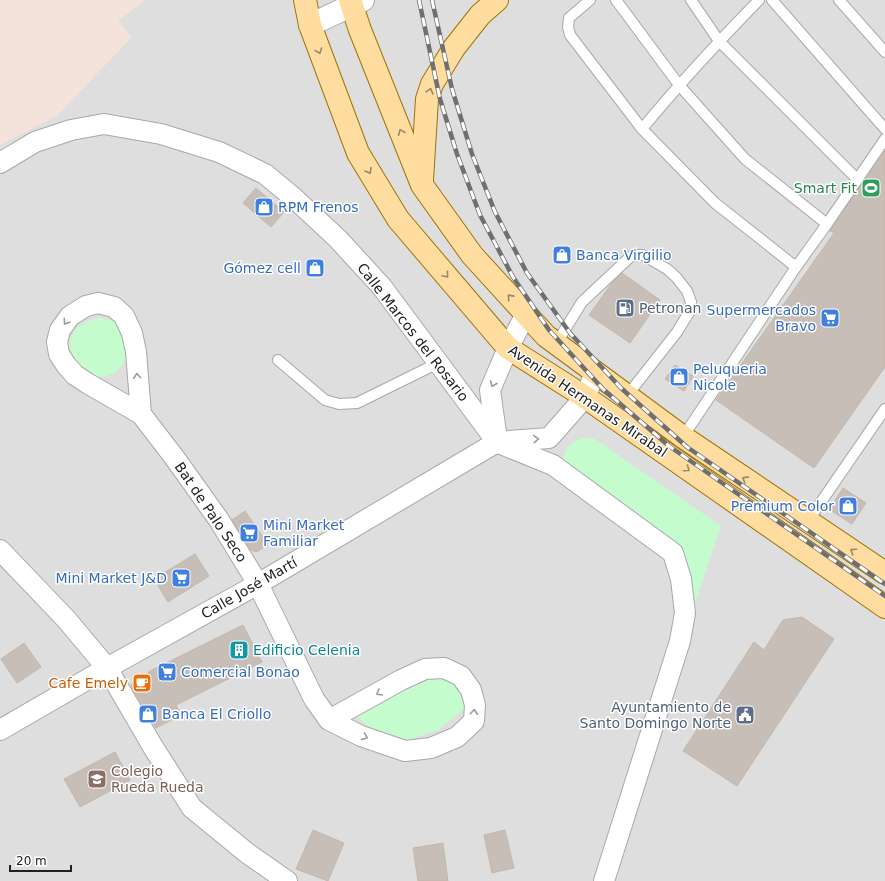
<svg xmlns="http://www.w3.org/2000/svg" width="885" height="881" viewBox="0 0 885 881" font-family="'DejaVu Sans',sans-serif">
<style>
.residential{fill:#dfdede}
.military{fill:#f4e3db}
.park{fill:#c5fccd}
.building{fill:#c7beb7;stroke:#c4b7a9}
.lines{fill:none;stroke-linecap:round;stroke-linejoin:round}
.service-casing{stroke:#a8a8a8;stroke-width:12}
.minor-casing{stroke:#a8a8a8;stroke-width:22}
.tertiary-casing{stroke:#a8a8a8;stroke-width:24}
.primary-casing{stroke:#9f7400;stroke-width:24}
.service{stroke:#fff;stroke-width:10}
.minor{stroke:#fff;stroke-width:20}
.tertiary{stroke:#fff;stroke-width:22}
.primary{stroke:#ffdca0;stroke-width:22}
.rail-casing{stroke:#6f6f6f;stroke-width:4.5}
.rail{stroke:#fff;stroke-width:3;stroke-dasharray:9;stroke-linecap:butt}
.oneway{stroke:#9b8867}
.oneway2{stroke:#9b9b9b}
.labels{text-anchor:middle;stroke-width:3;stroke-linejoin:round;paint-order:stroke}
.leisure-label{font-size:14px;fill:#27864d;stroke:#fff;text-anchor:end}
.shop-label{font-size:14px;fill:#366cbe;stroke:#fff;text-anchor:start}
.service-label{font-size:14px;fill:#4e5e75;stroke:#fff;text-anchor:start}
.street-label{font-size:14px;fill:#212121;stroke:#fff}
.culture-label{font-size:14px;fill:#0d838f;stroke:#fff;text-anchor:start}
.food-label{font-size:14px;fill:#c56008;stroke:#fff;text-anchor:end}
.education-label{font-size:14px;fill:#785e54;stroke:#fff;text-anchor:start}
</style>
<rect width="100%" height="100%" fill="#f2efe8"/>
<!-- residential -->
<rect class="residential" x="0" y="0" width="885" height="881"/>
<!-- military -->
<polygon class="military" points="0,0 145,0 118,21 132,37 57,116 0,145"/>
<!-- park -->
<g class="park">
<path d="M99,318C105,319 111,319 117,323C119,325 129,348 129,351C129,355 126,360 124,363C92,408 36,330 99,318Z"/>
<path d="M583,438L595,439L721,526L692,612L682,560L564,465C563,449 568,444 583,438Z"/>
<polygon points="433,675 457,685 465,708 438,730 404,741 371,729 355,715"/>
</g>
<!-- building -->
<g class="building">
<polygon points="885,151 885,367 814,468 716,400 834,233 830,231"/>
<polygon points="256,188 284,212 271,227 243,203"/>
<polygon points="622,273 660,300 630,343 589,315 612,283"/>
<polygon points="675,365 693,376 684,391 665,379"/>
<polygon points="843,488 866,503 852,524 829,509"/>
<polygon points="245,511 268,544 257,552 251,550 232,520"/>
<polygon points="195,554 209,576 168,602 154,579"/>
<polygon points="802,617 834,639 737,786 683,751 754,642 764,650 783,620"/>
<polygon points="243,625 262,662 176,705 181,715 156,728 131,686 134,681 149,673 148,672"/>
<polygon points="24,643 41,667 17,683 1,659"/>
<polygon points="115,752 130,780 80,807 64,779"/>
<polygon points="313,830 344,843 328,881 296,869"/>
<polygon points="505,830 514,868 492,873 484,835"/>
<polygon points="443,843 448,881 418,881 413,848"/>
</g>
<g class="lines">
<defs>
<g id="service">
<polyline points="590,0 569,18 568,27 570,35 642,129"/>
<polyline points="616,0 679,85 745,159 827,224 796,267 683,437"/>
<polyline points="691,0 719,41 857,179"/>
<path d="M759,0C718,42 679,84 642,129L715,203L796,267"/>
<polyline points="772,0 885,129"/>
<polyline points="839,0 885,52"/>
<polyline points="827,224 885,139"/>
<polyline points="556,344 582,302 630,257 638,255 643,255 667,269 676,277 687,291 691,302 690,311 677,332 626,397"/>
<polyline points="278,360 325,400 339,404 357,403 438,363"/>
<polyline points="808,521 885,409"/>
</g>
<g id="minor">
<polyline points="0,163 35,142 71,130 104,124 161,134 219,152 265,174 294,198 338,239 382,287 497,442"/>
<polyline points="141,414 136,352 132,333 124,316 114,307 98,303 86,306 70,316 60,330 57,342 59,354 66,365 75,375 87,383 141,414 174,457 219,520 258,584 314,699 329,720 361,736 405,751 431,748 457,737 474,721 475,705 471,690 461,676 444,668 425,669 401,680 329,720"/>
<polyline points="497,440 490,390 508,348 526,314"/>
<polyline points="501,444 553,465 673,553 681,579 685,613 680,641 604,881"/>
<polyline points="0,550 66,619 107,668 153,747 192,808 247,853 287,881"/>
<polyline points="0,730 107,668 258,584 497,442 549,438 585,397 595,373"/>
</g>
<polyline id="tertiary" points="310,25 363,0"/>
<g id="primary">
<polyline points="305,0 310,25 358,153 398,219 508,348 585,397 885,607"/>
<polyline points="350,0 360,30 422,185 472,255 546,336 683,437 885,573"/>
<polyline points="422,180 427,99 432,84 454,48 480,15 497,0"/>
</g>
</defs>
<!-- service casing -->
<use href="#service" class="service-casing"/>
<!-- minor casing -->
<use href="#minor" class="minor-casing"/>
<!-- tertiary casing -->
<use href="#tertiary" class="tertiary-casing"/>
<!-- primary casing -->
<use href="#primary" class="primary-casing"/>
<!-- service -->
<use href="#service" class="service"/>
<!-- minor -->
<use href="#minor" class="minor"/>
<!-- tertiary -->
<use href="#tertiary" class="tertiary"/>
<!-- primary -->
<use href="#primary" class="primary"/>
<defs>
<g id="rail">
<polyline points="419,0 440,99 457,154 480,215 513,277 549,330 603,389 669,446 885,596"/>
<polyline points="432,0 452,89 472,154 495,212 527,273 570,333 621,388 687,447 885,584"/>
</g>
</defs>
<!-- rail casing -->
<use href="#rail" class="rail-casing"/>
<!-- rail -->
<use href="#rail" class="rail"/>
</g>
<!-- one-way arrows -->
<defs><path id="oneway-chevron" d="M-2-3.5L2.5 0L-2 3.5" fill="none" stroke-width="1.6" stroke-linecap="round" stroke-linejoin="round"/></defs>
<g class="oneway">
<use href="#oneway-chevron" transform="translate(319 51) rotate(70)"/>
<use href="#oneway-chevron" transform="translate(430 91) rotate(-74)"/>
<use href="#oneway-chevron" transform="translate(401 132) rotate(-112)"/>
<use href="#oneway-chevron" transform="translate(369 171) rotate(59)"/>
<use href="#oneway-chevron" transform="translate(446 275) rotate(50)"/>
<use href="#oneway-chevron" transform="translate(510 297) rotate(-132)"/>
<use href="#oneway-chevron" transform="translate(687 469) rotate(35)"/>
<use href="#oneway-chevron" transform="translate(745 479) rotate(-147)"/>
<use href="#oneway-chevron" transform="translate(853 551) rotate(-146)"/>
</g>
<g class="oneway2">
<use href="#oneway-chevron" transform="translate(66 322) rotate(124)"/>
<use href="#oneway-chevron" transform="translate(137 376) rotate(-94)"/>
<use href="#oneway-chevron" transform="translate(493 384) rotate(113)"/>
<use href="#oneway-chevron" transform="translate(536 439) rotate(-4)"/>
<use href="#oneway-chevron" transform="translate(379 693) rotate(150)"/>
<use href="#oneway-chevron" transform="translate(474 712) rotate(-86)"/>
<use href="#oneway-chevron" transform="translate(365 737) rotate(21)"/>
</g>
<!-- icons -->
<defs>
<symbol id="stadium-square" viewBox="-11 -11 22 22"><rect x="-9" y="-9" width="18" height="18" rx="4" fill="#2e9e5b" stroke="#fff"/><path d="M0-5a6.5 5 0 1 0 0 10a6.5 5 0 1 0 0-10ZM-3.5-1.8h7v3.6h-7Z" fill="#fff"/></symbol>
<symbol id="shop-square" viewBox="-11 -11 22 22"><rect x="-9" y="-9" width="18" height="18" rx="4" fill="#3f7fe0" stroke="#fff"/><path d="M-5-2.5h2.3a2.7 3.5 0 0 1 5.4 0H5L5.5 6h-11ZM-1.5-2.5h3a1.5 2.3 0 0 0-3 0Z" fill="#fff"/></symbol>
<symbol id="fuel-square" viewBox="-11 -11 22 22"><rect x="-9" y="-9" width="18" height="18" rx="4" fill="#5c6f8a" stroke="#fff"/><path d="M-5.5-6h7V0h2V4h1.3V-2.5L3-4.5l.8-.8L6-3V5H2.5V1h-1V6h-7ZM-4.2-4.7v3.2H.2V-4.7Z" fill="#fff"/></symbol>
<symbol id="supermarket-square" viewBox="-11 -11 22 22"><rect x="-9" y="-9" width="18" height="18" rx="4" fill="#3f7fe0" stroke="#fff"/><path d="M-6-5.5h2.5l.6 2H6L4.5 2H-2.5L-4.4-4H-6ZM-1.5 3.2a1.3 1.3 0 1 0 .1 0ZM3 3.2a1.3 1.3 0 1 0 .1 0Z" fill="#fff"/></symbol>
<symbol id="building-square" viewBox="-11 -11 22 22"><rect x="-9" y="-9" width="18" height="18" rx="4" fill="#0f9aa8" stroke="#fff"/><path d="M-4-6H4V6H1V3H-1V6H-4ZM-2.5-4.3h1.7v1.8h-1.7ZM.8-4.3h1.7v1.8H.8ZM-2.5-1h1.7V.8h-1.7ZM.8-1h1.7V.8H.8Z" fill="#fff"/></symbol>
<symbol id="cafe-square" viewBox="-11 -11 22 22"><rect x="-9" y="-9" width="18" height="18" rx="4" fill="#e8710a" stroke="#fff"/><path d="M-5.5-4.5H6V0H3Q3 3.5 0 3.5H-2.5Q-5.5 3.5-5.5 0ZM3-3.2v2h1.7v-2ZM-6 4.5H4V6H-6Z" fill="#fff"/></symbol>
<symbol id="civic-square" viewBox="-11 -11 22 22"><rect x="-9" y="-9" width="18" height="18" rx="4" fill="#5c6f8a" stroke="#fff"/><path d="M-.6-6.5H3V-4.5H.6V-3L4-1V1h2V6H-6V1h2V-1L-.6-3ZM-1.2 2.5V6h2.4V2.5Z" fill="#fff"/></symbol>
<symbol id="school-square" viewBox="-11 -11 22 22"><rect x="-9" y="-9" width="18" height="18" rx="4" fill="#8d6e63" stroke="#fff"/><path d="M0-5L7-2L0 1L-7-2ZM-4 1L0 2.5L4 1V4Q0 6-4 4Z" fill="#fff"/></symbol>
</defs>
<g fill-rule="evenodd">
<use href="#stadium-square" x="860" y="177" width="22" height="22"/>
<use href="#shop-square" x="253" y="196" width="22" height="22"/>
<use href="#shop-square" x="551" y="244" width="22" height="22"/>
<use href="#shop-square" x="304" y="257" width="22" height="22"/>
<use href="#fuel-square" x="614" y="297" width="22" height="22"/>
<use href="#supermarket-square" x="819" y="307" width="22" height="22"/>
<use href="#shop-square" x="668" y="366" width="22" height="22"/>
<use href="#shop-square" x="837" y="495" width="22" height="22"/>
<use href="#supermarket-square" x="238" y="522" width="22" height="22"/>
<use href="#supermarket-square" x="170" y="567" width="22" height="22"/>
<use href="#building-square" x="228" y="639" width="22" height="22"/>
<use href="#supermarket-square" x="156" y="661" width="22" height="22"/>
<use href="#cafe-square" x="131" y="672" width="22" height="22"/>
<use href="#shop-square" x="137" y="703" width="22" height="22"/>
<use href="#civic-square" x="734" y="704" width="22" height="22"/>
<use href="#school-square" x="86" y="768" width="22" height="22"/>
</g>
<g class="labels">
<!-- leisure labels -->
<g class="leisure-label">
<text x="857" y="193">Smart Fit</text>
</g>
<!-- shop labels -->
<g class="shop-label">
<text x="278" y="212">RPM Frenos</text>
<text x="576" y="260">Banca Virgilio</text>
<text x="301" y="273" text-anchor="end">Gómez cell</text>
<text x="816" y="315" text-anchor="end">Supermercados<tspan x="816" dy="16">Bravo</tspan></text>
<text x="693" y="374">Peluqueria<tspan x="693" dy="16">Nicole</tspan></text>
<text x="834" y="511" text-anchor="end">Premium Color</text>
<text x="263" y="530">Mini Market<tspan x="263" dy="16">Familiar</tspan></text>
<text x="167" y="583" text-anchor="end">Mini Market J&amp;D</text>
<text x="181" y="677">Comercial Bonao</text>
<text x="162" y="719">Banca El Criollo</text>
</g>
<!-- service labels -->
<g class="service-label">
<text x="639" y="313">Petronan</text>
<text x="731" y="712" text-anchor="end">Ayuntamiento de<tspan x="731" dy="16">Santo Domingo Norte</tspan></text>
</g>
<!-- street labels -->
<g class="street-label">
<text transform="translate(413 332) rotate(52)" y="5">Calle Marcos del Rosario</text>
<text transform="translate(588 401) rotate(34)" y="5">Avenida Hermanas Mirabal</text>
<text transform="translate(211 512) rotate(56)" y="5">Bat de Palo Seco</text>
<text transform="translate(249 588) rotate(-30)" y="5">Calle José Martí</text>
</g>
<!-- culture labels -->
<g class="culture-label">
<text x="253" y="655">Edificio Celenia</text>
</g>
<!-- food labels -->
<g class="food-label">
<text x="128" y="688">Cafe Emely</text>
</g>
<!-- education labels -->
<g class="education-label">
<text x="111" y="776">Colegio<tspan x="111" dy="16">Rueda Rueda</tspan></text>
</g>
</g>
<!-- scale -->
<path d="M10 865v6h61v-6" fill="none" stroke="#212121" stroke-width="2"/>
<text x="16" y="865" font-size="12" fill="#212121" stroke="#ffffff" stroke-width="3" paint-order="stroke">20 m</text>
</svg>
